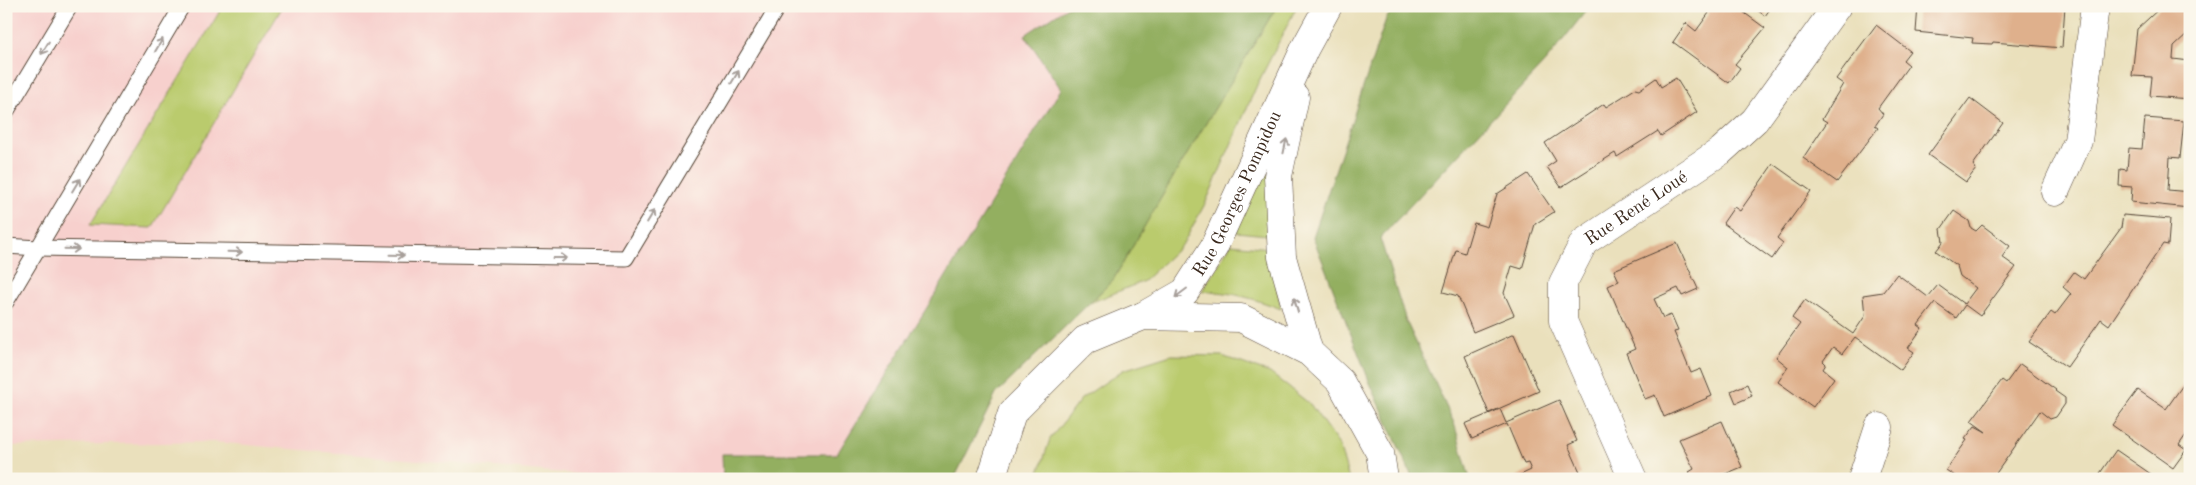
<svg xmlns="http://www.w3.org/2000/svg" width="2196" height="485" viewBox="0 0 2196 485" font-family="'Old Standard TT',serif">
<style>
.built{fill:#f7d0cd}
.green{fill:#bacb6d;stroke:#7a7a46}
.forest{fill:#93af60;stroke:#676c3f}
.building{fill:#dfb08c}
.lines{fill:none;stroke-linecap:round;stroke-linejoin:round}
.lane-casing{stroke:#554536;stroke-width:17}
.street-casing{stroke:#554536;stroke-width:29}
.secondary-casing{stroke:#554536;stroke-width:29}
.primary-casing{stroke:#554536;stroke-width:29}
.lane{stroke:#fff;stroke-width:15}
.street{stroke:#fff;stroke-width:28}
.secondary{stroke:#fff;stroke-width:28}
.primary{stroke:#fff;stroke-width:28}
.oneway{stroke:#a79f9a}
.labels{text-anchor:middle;stroke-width:4.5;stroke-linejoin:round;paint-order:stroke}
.street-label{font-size:18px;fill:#3b2a1e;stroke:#fbf7ec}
</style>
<rect width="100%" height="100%" fill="#fbf7ec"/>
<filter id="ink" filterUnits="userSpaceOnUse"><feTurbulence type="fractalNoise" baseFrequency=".02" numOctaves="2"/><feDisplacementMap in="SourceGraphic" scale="10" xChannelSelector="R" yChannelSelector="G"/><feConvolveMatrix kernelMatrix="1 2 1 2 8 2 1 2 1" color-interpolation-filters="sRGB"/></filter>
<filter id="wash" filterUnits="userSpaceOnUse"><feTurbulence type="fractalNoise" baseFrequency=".0096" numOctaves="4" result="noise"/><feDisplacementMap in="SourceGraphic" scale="20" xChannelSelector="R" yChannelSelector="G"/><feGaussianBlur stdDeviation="1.12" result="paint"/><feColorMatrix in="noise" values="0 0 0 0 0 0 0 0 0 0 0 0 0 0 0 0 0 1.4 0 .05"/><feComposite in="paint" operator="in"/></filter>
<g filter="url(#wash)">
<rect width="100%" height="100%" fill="#eae0bc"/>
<!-- built -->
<polygon class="built" points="6,6 1232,6 840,479 632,479 213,442 6,446"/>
<!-- green -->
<g class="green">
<polygon points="223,6 283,6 152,228 90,225"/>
<polygon points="1277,6 1297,6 1257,85 1206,202 1183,244 1144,281 1090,303 1113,280 1175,174"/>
<polygon points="1263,168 1271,169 1268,235 1236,232"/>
<path d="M1231,244L1270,248L1281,309C1253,298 1232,292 1202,291Z"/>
<polygon points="1171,355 1222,356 1270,373 1310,404 1339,445 1349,479 1037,479 1050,439 1081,399 1123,370"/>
</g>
<!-- forest -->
<g class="forest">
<polygon points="1069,6 1277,6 1175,174 1113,280 996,394 954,479 723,479 722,454 837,454 1061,89 1025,35"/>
<polygon points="1395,6 1590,6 1546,61 1380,238 1406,321 1454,423 1470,479 1413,479 1370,383 1313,237 1386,19"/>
</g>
<g id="blocks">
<!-- building -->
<g class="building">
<polygon points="1701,6 1735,6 1765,28 1735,64 1740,68 1729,83 1673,42 1686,23 1696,31 1709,13"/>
<polygon points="1752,6 1772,6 1765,16"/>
<polygon points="1918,6 2065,6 2062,48 1993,42 1992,44 1972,43 1973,38 1916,32"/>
<polygon points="2162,6 2179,6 2190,18 2190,31 2174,46 2173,59 2190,61 2190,99 2150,96 2152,77 2132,76 2137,29"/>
<polygon points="1876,25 1910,51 1903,60 1909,65 1878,108 1883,114 1875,126 1878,128 1837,182 1803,158 1827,122 1822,119 1843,84 1836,79"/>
<polygon points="1656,78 1661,87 1676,78 1697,112 1661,136 1658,131 1617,157 1615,153 1561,187 1547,167 1556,161 1545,143 1604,104 1606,107 1635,89 1639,90"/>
<polygon points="1970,98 2003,123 1973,165 1976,169 1966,182 1928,155"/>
<polygon points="2145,118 2184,121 2180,158 2170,157 2168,190 2190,192 2189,208 2131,202 2132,187 2119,186 2120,169 2127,170 2129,148 2142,149"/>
<polygon points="1773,164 1811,191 1777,238 1783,243 1772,259 1723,223 1734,207 1740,211"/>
<polygon points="1528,174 1554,212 1535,224 1522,269 1512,266 1504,293 1514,315 1473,332 1458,296 1443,292 1456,250 1465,253 1474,223 1487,227 1497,194"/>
<polygon points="1954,211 1969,221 1971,228 1976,231 1982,225 2010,246 2002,257 2016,267 1980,316 1965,305 1956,318 1935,303 1918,325 1922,328 1908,348 1914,352 1901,370 1855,337 1842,354 1833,347 1823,361 1826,364 1823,369 1834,378 1813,407 1778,382 1788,367 1776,357 1800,324 1792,318 1805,300 1853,334 1865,316 1863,295 1883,292 1897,274 1928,297 1938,285 1964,304 1976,288 1960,276 1957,266 1936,251 1943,242 1941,229"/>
<polygon points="2123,215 2170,219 2168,245 2163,244 2109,325 2101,319 2067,367 2029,342 2051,312 2055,315 2071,294 2063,287 2074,272 2084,279 2121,228"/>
<polygon points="1677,243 1698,289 1682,296 1678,288 1654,299 1663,318 1671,315 1678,331 1674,332 1691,373 1701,369 1712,396 1664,417 1655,395 1645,399 1626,353 1635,349 1608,286 1619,281 1614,270"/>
<polygon points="1514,334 1539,391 1489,413 1465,356"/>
<polygon points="2020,364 2056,390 2055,391 2065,398 2065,404 2056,417 2050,419 2040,411 1992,479 1953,479 1955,476 1946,470 1967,440 1965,439 1975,426 1986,432 1971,421 2002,380 2006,383"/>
<polygon points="2190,375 2190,429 2179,445 2186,450 2173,468 2112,425 2138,390 2166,409"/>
<polygon points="1747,384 1752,396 1736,403 1731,391"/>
<polygon points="1559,400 1577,441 1568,445 1581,474 1574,479 1512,479 1531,470 1528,463 1524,464 1507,424 1472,439 1465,424 1500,409 1506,423"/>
<polygon points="1722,421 1742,467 1713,479 1693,479 1689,472 1694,469 1679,439"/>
<polygon points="2116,450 2158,479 2096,479"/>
</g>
</g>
</g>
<g filter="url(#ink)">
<use href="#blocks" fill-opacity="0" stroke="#554536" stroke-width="1"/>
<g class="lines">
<defs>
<g id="lane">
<polyline points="6,112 70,6"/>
<polyline points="6,246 38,248 626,258 778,6"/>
<polyline points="6,302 182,6"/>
</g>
<g id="street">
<polyline points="2055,192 2078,141 2095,6"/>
<path id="s1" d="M1633,479L1563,321V283L1584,242L1721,151L1755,120L1837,6"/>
<polyline points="1862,479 1879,427"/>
</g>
<g id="secondary">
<polyline points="1295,97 1278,176 1282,257 1309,352"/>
<path id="s2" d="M1143,316L1185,292L1214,247L1305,48L1328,6"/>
</g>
<polyline id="primary" points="991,479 1012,413 1085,340 1143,316 1241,318 1309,352 1340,381 1380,453 1384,479"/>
</defs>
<!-- lane casing -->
<use href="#lane" class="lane-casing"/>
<!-- street casing -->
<use href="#street" class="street-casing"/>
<!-- secondary casing -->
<use href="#secondary" class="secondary-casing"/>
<!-- primary casing -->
<use href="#primary" class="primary-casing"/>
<!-- lane -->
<use href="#lane" class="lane"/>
<!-- street -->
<use href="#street" class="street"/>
<!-- secondary -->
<use href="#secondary" class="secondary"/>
<!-- primary -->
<use href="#primary" class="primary"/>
</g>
<!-- one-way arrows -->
<defs><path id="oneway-shaft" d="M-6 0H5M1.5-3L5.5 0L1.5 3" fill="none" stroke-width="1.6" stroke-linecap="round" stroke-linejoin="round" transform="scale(1.25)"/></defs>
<g class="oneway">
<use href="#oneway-shaft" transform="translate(159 45) rotate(-59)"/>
<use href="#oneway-shaft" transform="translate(45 48) rotate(121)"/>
<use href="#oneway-shaft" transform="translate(735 77) rotate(-59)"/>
<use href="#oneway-shaft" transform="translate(1285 146) rotate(-78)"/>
<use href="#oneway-shaft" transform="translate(76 185) rotate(-59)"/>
<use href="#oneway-shaft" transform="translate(651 216) rotate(-59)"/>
<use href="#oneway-shaft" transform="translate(72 249) rotate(1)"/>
<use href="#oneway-shaft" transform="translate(235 252) rotate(1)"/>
<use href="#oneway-shaft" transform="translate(397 255) rotate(1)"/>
<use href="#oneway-shaft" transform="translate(560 258)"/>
<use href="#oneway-shaft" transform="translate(1181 293) rotate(143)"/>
<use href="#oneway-shaft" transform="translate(1296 305) rotate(-106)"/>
</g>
</g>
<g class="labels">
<!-- street labels -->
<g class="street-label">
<text dy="6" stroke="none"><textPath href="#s2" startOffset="160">Rue Georges Pompidou</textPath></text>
<text dy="6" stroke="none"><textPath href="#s1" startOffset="319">Rue René Loué</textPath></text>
</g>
</g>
<!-- margin -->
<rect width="2196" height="485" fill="none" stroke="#fbf7ec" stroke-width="25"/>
</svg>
